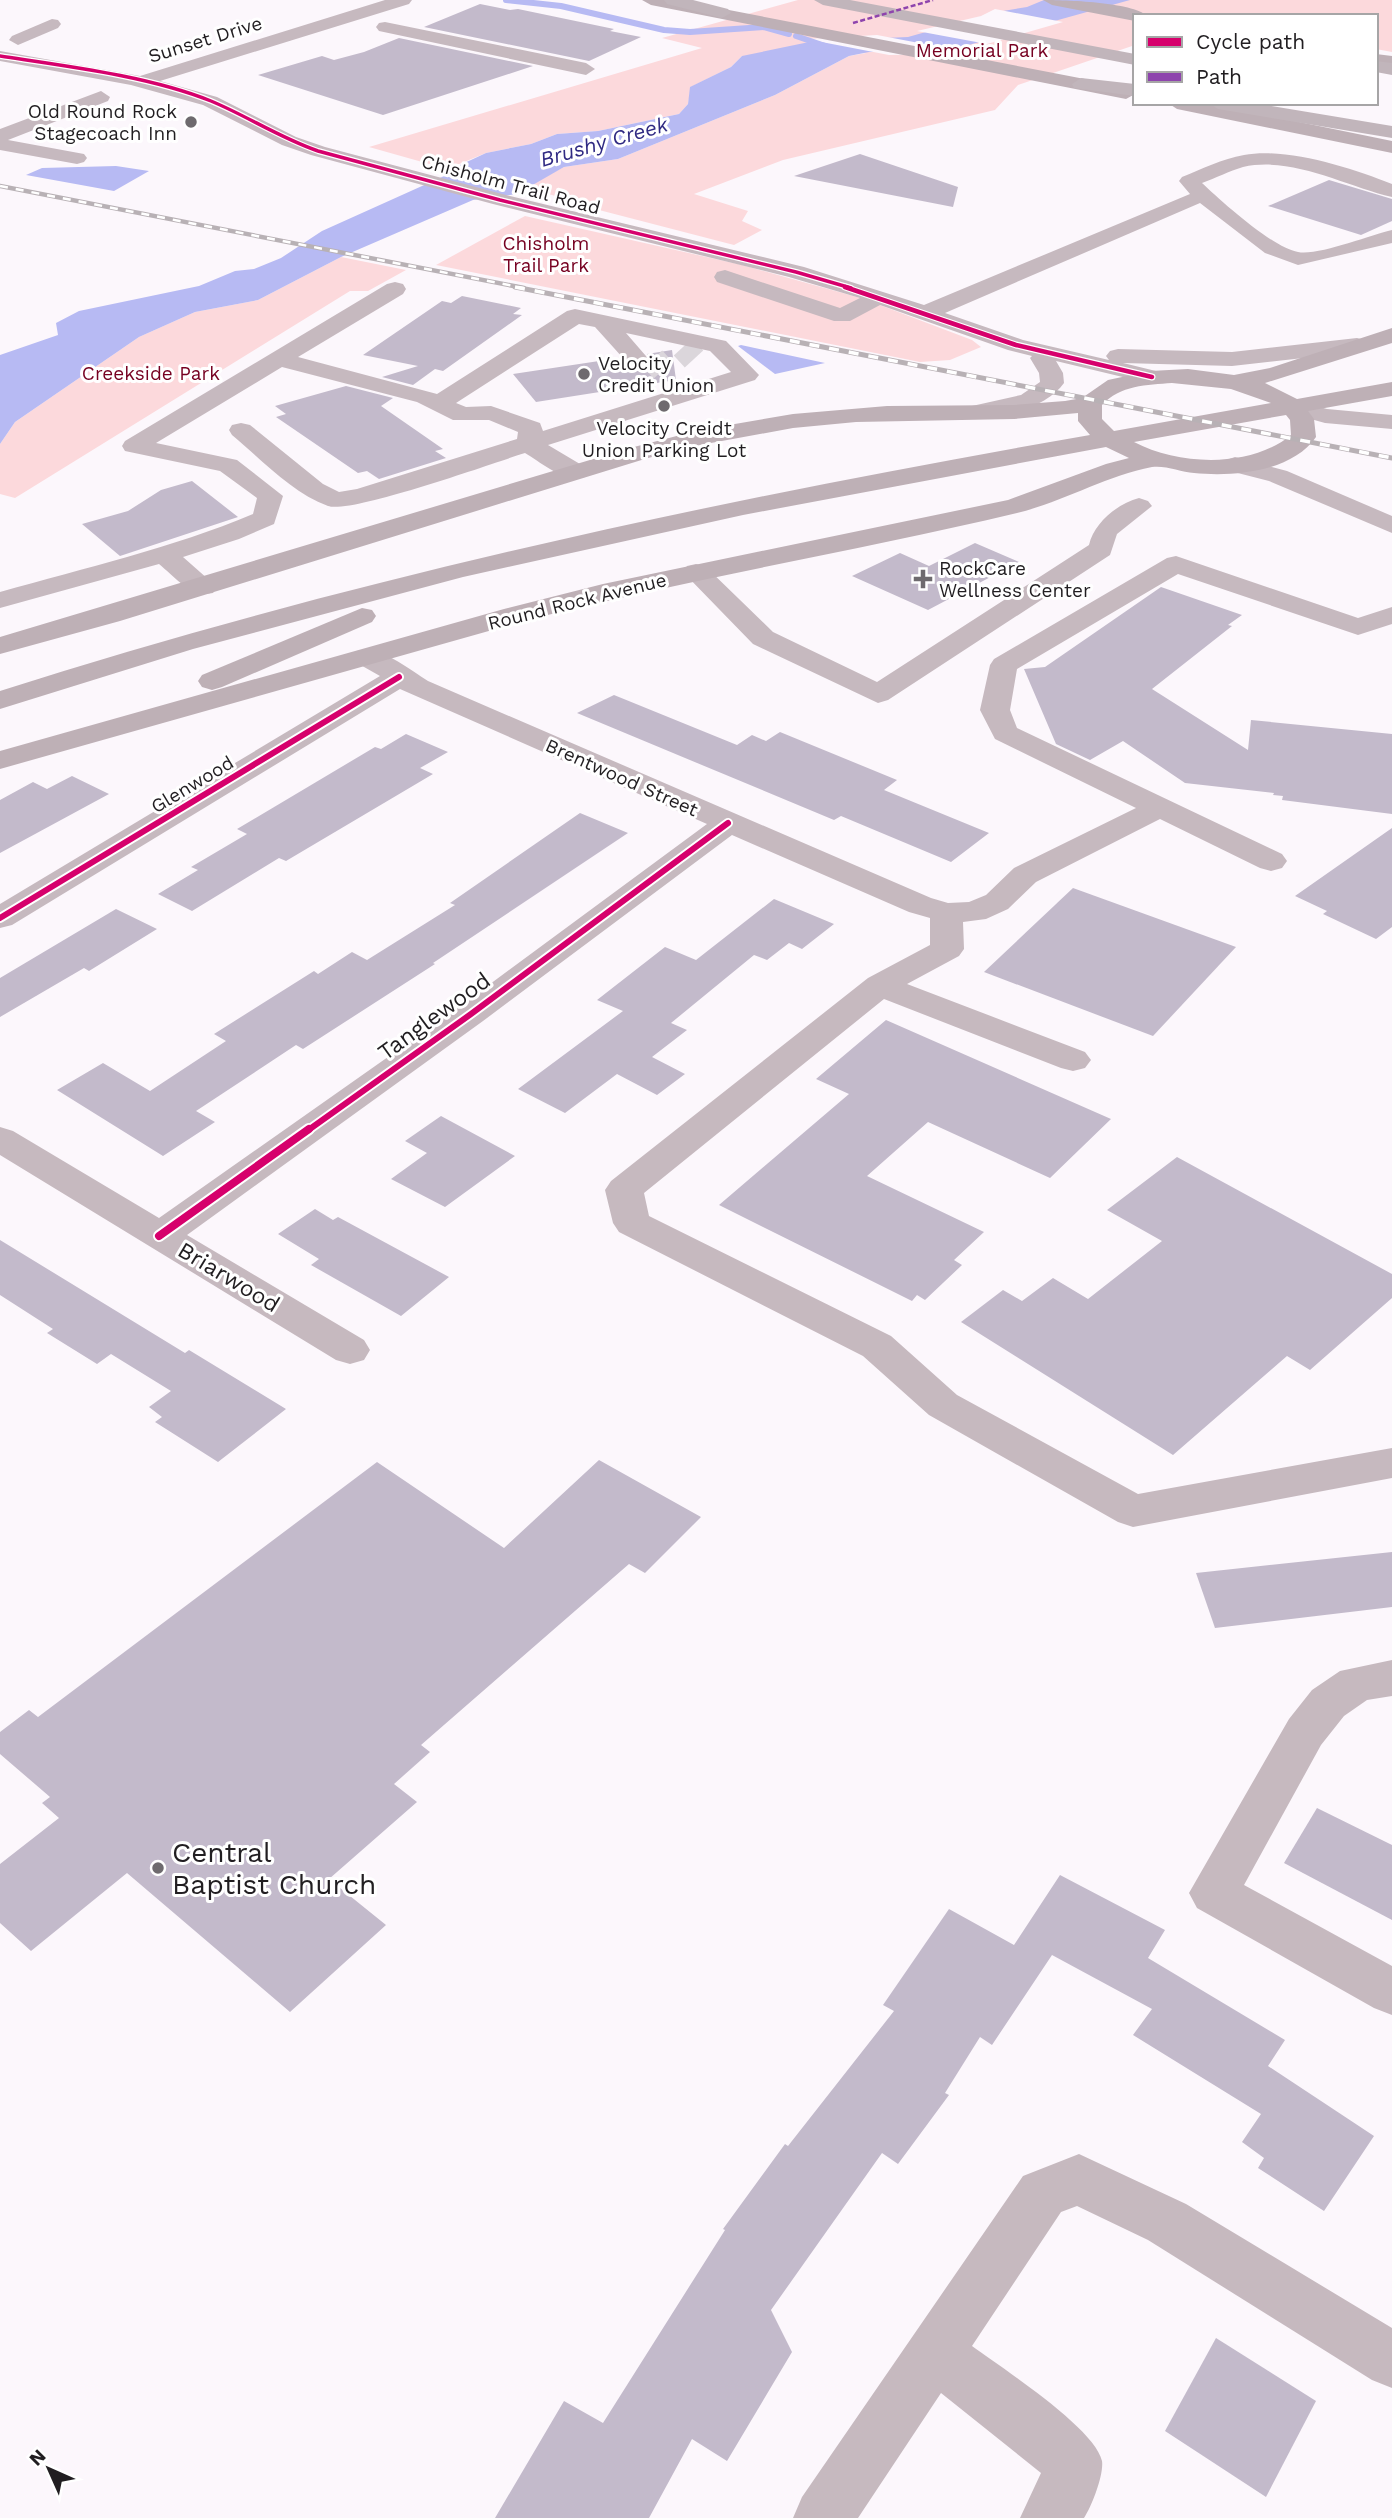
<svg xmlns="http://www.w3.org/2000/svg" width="1392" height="2518" viewBox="0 0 1392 2518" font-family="'Work Sans',sans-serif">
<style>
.green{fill:#fcd9dc}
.water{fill:#b7baf3}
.pier{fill:#fcf7fc}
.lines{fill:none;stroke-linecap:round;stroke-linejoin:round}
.stream{stroke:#b7baf3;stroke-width:6}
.building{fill:#c3bacb}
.minor-tunnel{stroke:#dbd6db;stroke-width:25;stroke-dasharray:25 12;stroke-linecap:butt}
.minor{fill:#c6b9bf;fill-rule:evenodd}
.major{fill:#beb0b6;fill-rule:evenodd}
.highway{fill:#c1b5bb;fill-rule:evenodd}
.rail-far1-casing{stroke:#b8b1b5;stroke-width:4.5}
.rail-casing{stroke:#b8b1b5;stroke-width:5}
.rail-far1{stroke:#fff;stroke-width:2.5;stroke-dasharray:8;stroke-linecap:butt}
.rail{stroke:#fff;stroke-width:3.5;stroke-dasharray:10;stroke-linecap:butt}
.quiet{stroke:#8e44ad;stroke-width:2.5;stroke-dasharray:5 2.5;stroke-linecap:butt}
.cycleway-far3-casing{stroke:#fff;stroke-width:6}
.cycleway-far2-casing{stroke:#fff;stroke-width:7}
.cycleway-far1-casing{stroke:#fff;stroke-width:10}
.cycleway-casing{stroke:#fff;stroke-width:12}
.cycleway-far3{stroke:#d6006c;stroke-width:3.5}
.cycleway-far2{stroke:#d6006c;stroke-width:4.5}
.cycleway-far1{stroke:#d6006c;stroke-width:6}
.cycleway{stroke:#d6006c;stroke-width:8}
.poi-dot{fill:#6e6a6e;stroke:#fff;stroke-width:2.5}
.labels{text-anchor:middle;stroke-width:6;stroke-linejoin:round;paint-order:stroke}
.far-street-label{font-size:19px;fill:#211e21;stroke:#fff}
.far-park-label{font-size:19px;fill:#760021;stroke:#fff}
.far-poi-label{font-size:19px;fill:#211e21;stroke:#fff;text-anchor:start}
.far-water-label{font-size:21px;font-style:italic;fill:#302a83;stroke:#fff}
.street-label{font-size:23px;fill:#211e21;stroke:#fff}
.near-poi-label{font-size:28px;fill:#211e21;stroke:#fff;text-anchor:start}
</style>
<rect width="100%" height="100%" fill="#fcf7fc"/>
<!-- green -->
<g class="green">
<polygon points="798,0 1392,0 1392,52 1376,49 1376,16 1135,16 1135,45 1018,85 995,110 783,160 694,194 748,211 742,221 762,230 734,245 599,210 530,188 531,184 564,167 618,159 775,95 849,56 866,53 742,56 731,67 691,87 688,104 679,114 598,131 557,134 531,144 486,153 447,169 369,147 702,48 662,38"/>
<polygon points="525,216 742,265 864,299 972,340 981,347 950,360 920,362 436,265"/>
<polygon points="341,257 406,270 368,291 350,291 15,498 0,494 0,444 15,422 139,337 195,312 258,300"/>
</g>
<!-- water -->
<g class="water">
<polygon points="1044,0 1130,0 947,51 869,52 849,56 775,95 618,159 564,167 517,194 473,200 341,257 258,300 195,312 139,337 15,422 0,444 0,355 58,335 56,323 79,311 199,286 235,271 254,269 281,258 322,231 462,168 458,166 486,153 531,144 557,134 598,131 679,114 688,104 690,87 731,67 742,56 814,41 908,37 997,12 1027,7"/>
<polygon points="116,166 149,171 114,191 26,175 42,168"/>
<polygon points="741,345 825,363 775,374 738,346"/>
</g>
<!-- pier -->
<g class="pier">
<polygon points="995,9 1063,22 987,44 917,31 981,16"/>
<polygon points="877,35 961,51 947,54 889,55 806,39"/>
</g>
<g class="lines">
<!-- stream -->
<g class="stream">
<polyline points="506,0 561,6 664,30 690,32 764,27 789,34"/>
<polyline points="796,36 828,47"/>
</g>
</g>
<!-- building -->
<g class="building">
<polygon points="480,4 510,10 518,9 614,29 610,31 641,37 589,61 424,27"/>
<polygon points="399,38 533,66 383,115 258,75 322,56 334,60 364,52"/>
<polygon points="860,154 958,187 953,207 794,176"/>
<polygon points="1329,180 1392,199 1392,221 1361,235 1268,206"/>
<polygon points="462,296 521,308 513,314 522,315 443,371 435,369 413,385 382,377 418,366 363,355 442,301 451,303"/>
<polygon points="672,350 676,380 536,402 513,374 619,358 632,371 648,371 655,363 647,354"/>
<polygon points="346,386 393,398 381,406 443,449 435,451 446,458 379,479 367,471 358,473 276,417 286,414 275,406"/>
<polygon points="192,481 238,517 120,556 82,524 128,511 161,490"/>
<polygon points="975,543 1019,562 928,610 852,576 900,553 929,566"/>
<polygon points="1161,587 1242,615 1228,625 1232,626 1152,689 1248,750 1251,720 1392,734 1392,814 1282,800 1283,796 1273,795 1274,793 1185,783 1123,741 1090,760 1056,744 1024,669 1045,667"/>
<polygon points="614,695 737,745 752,735 766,741 780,732 897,780 884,790 989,833 951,862 841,816 834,820 577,713"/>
<polygon points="406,734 448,752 420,768 433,774 286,861 279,858 192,911 158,894 198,870 191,867 247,834 237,829 375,747 381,749"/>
<polygon points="72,776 109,794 0,853 0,800 33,782 47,789"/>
<polygon points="580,813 628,833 433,963 435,964 303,1049 296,1045 196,1111 215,1122 163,1156 57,1090 103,1063 150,1091 226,1041 214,1034 314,971 318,974 352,952 367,960 455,905 450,903"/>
<polygon points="1392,828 1392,927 1376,939 1323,914 1327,911 1295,896"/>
<polygon points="1073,888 1236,947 1153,1036 984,972"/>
<polygon points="774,899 834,924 802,949 789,943 767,960 754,955 671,1023 687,1030 652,1057 685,1074 657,1095 617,1074 565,1113 518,1089 623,1011 597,1000 665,947 696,960"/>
<polygon points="116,909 157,929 89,971 84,968 0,1017 0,978"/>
<polygon points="886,1020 1111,1119 1050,1178 928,1122 867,1176 984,1232 954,1260 962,1265 925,1300 917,1295 912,1301 719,1205 849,1094 816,1079"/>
<polygon points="441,1116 515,1156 445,1207 391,1179 427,1153 405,1141"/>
<polygon points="1177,1157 1392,1274 1392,1298 1310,1370 1287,1356 1173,1455 961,1322 1003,1290 1022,1301 1053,1278 1088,1299 1162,1241 1107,1210"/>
<polygon points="315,1209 333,1220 338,1217 449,1277 401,1316 311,1265 319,1259 278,1234"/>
<polygon points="0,1240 185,1353 189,1350 286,1409 218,1462 155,1422 162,1417 149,1407 171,1391 111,1354 97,1364 47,1333 53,1329 0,1295"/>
<polygon points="599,1460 701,1517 645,1573 629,1564 421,1745 430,1752 394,1784 417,1802 329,1879 386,1925 290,2012 127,1873 31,1951 0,1923 0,1864 59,1818 42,1803 50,1797 0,1754 0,1732 29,1710 38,1717 377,1462 504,1548"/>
<polygon points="1392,1552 1392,1607 1215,1628 1196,1573"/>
<polygon points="1317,1808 1392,1845 1392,1920 1284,1863"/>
<polygon points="1060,1875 1165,1930 1148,1958 1285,2040 1268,2066 1374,2136 1324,2211 1258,2168 1264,2158 1242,2142 1261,2114 1133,2035 1152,2009 1052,1955 992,2045 980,2037 945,2093 949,2095 898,2164 882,2153 771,2310 792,2352 727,2461 692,2439 649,2518 495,2518 564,2401 603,2423 725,2230 723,2229 785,2144 788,2146 894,2011 883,2005 949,1909 1014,1945"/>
<polygon points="1216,2338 1316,2401 1266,2497 1165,2431"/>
</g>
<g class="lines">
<!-- minor-tunnel -->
<g class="minor-tunnel">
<polyline points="683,347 694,359"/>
<polyline points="653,359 663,370"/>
</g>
<!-- minor -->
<g class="minor">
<path d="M385,0H412L409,4L160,81L217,97L296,137L325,147L506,195L804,267L924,305L1190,194L1179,181L1182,177C1202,169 1222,159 1244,155C1287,147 1351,168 1392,184V197C1345,186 1293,156 1243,167C1229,171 1216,178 1202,183C1221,201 1273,248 1298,252C1318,256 1370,235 1392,230V243L1298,265L1265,253L1200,203L945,313L1023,340L1109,360L1106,356L1110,351L1118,349L1232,352L1357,338L1365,340L1369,345L1365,350L1357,352L1232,366L1123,363L1160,372L1164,377L1160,382L1152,384L1056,361L1063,373L1064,383C1048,406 999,423 972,416L969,411L972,406L1021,395L1040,382L1039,373L1030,358L1032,356L1008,350L880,305L850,321H834L717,282L714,277L717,272L725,270L840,308L860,298L789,277L493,204L311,155L282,145L203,105L131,85L0,61V51L140,76Z"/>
<polygon points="52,19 58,20 61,24 58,28 18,45 9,40 12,36"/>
<polygon points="385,22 586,63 595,69 586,75 379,31 376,27 379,23"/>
<polygon points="101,91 110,97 108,101 8,140 84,154 87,158 84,162 77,164 0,150 0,129"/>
<path d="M395,282L403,284L406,289L403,294L298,357L437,394L567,311L575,309L726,341L759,375L755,380L548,445L585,467L589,472L585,477C564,483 542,463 525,453C493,463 351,514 328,506C292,493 261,459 232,435L229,430L232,425L241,423L250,425L323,484L339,492L357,489L517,439L518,432L489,420H453L417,402L282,367L156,443L237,460L283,496L274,524L239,539L183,557L217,587L213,593C191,598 175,577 159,564L0,608V592C85,568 172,548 253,514L257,498L220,471L125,451L122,446L125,441L387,284ZM579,324L595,327L632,368H648L652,363L626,333L710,351L731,372L543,431L540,423L491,406L466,407L456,403Z"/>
<polygon points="1291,399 1327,409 1392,415 1392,429 1325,423 1282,411 1279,406 1282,401"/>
<polygon points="1235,457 1287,471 1392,516 1392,533 1269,481 1226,470 1222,465 1226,460"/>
<path d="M1139,498L1148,501L1152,506L1117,534L1110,555L888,700L878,703L753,644L683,572L687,566L696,564L705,566L773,632L877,682L1089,545C1094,523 1117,504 1139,498Z"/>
<path d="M1176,556L1358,618L1392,607V624L1358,635L1178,574L1017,669L1010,710L1017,728L1282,854L1287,861L1282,868L1271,871L1260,868L1160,819L1036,882L1008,909L986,919L963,922L964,949L959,956L907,984L1085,1052L1091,1060L1085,1068L1073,1071L1061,1068L884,999L644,1193L649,1216L891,1336L957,1395L1138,1494L1392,1448V1478L1133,1527L1118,1522L929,1415L863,1356L619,1232L613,1223L605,1190L611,1181L868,978L930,945V918L909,912L732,835L483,1021L187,1235L364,1340L370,1350L364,1360L350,1364L336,1360L0,1155V1127L13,1131L159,1218L459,1007L707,824L400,689L12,925L0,928V904L380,676L357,663L353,657L357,651C381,645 408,669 428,681L931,898L948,903L969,902L986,895L1014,868L1136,808L995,739L980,710L990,665L994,659L1167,558Z"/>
<polygon points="1392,1660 1392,1696 1367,1700 1344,1716 1321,1745 1244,1885 1392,1966 1392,2015 1374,2008 1197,1908 1189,1893 1289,1719 1312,1690 1340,1671"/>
<path d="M1079,2154L1186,2204L1392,2328V2388L1372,2380L1148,2240L1077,2206L1061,2212L972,2346C1002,2368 1095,2428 1102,2461C1104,2474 1092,2506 1084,2518H1020L1041,2473L941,2393L858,2518H793L802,2497L1023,2176Z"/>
</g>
<!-- major -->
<g class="major">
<polygon points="642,0 677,0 1126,87 1133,89 1135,94 1126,99 651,5"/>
<path d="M1043,0C1064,0 1133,2 1147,16H1135V21L1052,5Z"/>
<polygon points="1376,54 1392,56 1392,66 1376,64"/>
<polygon points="1168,103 1206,103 1392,141 1392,153 1177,109"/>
<path d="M1392,328V343L1265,383L1297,399L1392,382V396L1308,411L1314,419L1316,437C1292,472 1233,477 1194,473C1181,472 1165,465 1152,467C1105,476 1063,502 1017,513C853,552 687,579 524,621L0,769V751L504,609L603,584L1008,500L1106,464L1129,458L1106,447L743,515L463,577L193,649L0,709V691C357,577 721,499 1090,435L1078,421V413L1014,419L856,422L793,428L700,445L648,458L120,621L0,654V637L630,448L700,430L793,414L887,406L1014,405L1065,401L1082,398L1108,380L1150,371L1188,369L1234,375L1270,368ZM1172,383L1231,389L1271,403L1114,431L1102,419V405C1120,385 1147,385 1172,383ZM1286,415L1290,420L1291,435C1251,468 1180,466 1134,442Z"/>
<polygon points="362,608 372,610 376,616 372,622 222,687 212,690 202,687 198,681 202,675"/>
</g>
<!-- highway -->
<g class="highway">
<polygon points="664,0 693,0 728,9 731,13 722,18 667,4"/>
<polygon points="814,0 850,0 1135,54 1135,65 823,5"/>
<polygon points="1376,61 1392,63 1392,75 1376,72"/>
<polygon points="1081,78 1135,84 1135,96 1074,88 1072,84"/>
<polygon points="1209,103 1254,103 1392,126 1392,138 1218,109"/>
</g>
<defs>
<polyline id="rail-far1" points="0,186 524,288"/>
<polyline id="rail" points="515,287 1392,458"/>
</defs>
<!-- rail-far1 casing -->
<use href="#rail-far1" class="rail-far1-casing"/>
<!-- rail casing -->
<use href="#rail" class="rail-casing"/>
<!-- rail-far1 -->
<use href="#rail-far1" class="rail-far1"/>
<!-- rail -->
<use href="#rail" class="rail"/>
<!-- quiet -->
<polyline class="quiet" points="853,23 933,0"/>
<defs>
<path id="cycleway-far3" d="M0,56C66,66 149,76 211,101C247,116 280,138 318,151L500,200L796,272L851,288"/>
<polyline id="cycleway-far2" points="845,287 1016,345 1152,377"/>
<g id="cycleway-far1">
<polyline points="0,918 399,677"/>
<polyline points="307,1131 471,1014 728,823"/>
</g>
<polyline id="cycleway" points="159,1236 309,1129"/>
</defs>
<!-- cycleway-far3 casing -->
<use href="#cycleway-far3" class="cycleway-far3-casing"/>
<!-- cycleway-far2 casing -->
<use href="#cycleway-far2" class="cycleway-far2-casing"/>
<!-- cycleway-far1 casing -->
<use href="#cycleway-far1" class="cycleway-far1-casing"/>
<!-- cycleway casing -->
<use href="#cycleway" class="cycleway-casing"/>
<!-- cycleway-far3 -->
<use href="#cycleway-far3" class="cycleway-far3"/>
<!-- cycleway-far2 -->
<use href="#cycleway-far2" class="cycleway-far2"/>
<!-- cycleway-far1 -->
<use href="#cycleway-far1" class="cycleway-far1"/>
<!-- cycleway -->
<use href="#cycleway" class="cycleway"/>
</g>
<!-- markers -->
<g class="poi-dot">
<circle cx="191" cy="122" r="7"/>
<circle cx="584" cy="374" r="7"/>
<circle cx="664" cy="406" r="7"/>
<path d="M919.5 568.5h7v7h7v7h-7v7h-7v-7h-7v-7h7z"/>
<circle cx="158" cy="1868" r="7"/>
</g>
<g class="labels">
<!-- far-street labels -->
<g class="far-street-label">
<text transform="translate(205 39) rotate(-17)" y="7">Sunset Drive</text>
<text transform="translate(511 184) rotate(15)" y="7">Chisholm Trail Road</text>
<text transform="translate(577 601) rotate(-14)" y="7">Round Rock Avenue</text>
<text transform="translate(622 777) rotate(24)" y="7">Brentwood Street</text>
<text transform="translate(192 784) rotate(-31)" y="7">Glenwood</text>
</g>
<!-- far-park labels -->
<g class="far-park-label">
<text x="982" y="57">Memorial Park</text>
<text x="546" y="250">Chisholm<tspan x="546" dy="22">Trail Park</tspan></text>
<text x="151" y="380">Creekside Park</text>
</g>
<!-- far-poi labels -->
<g class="far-poi-label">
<text x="177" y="118" text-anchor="end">Old Round Rock<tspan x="177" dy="22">Stagecoach Inn</tspan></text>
<text x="598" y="370">Velocity<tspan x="598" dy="22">Credit Union</tspan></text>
<text x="664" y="435" text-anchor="middle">Velocity Creidt<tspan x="664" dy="22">Union Parking Lot</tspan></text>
<text x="939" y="575">RockCare<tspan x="939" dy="22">Wellness Center</tspan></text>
</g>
<!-- far-water labels -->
<g class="far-water-label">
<text transform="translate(604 142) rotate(-16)" y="7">Brushy Creek</text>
</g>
<!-- street labels -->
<g class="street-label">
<text transform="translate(434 1016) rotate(-36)" y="8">Tanglewood</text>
<text transform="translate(229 1277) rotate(31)" y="8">Briarwood</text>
</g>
<!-- near-poi labels -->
<g class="near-poi-label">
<text x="172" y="1862">Central<tspan x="172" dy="32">Baptist Church</tspan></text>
</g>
</g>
<!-- legend -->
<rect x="1133" y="14" width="245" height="91" fill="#ffffff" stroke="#a6a5a6" stroke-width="2"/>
<rect x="1147" y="37" width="35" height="10" fill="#d6006c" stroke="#a6a5a6" stroke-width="2"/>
<text x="1196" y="49" font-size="21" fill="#211e21">Cycle path</text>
<rect x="1147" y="72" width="35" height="10" fill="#8e44ad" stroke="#a6a5a6" stroke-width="2"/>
<text x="1196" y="84" font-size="21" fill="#211e21">Path</text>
<!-- north arrow -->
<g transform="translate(49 2469) rotate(315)" stroke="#ffffff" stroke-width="5" paint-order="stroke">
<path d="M0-5L12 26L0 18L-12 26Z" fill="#211e21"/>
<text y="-10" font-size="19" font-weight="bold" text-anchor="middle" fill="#211e21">N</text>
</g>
</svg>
